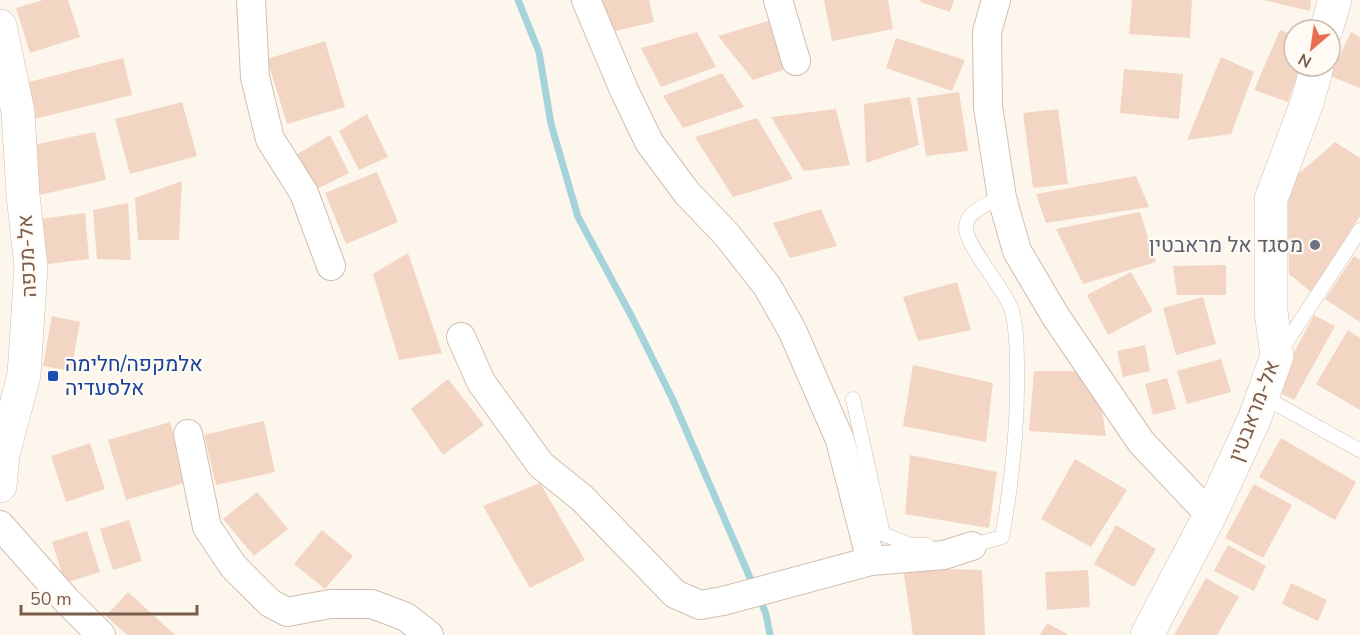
<svg xmlns="http://www.w3.org/2000/svg" width="1360" height="635" viewBox="0 0 1360 635" font-family="'Nunito Sans',Heebo,sans-serif">
<style>
.lines{fill:none;stroke-linecap:round;stroke-linejoin:round}
.stream{stroke:#a5d3da;stroke-width:7}
.building{fill:#f3d5c3}
.service-casing{stroke:#d1beb0;stroke-width:15}
.minor-casing{stroke:#d1beb0;stroke-width:30}
.tertiary-casing{stroke:#d1beb0;stroke-width:34}
.service{stroke:#fff;stroke-width:14}
.minor{stroke:#fff;stroke-width:28}
.tertiary{stroke:#fff;stroke-width:33}
.worship-dot{fill:#6b7280;stroke:#fffaf3;stroke-width:2}
.transit-dot{fill:#1a4fb4;stroke:#fffaf3;stroke-width:2}
.labels{text-anchor:middle;stroke-width:4.5;stroke-linejoin:round;paint-order:stroke}
.worship-label{font-size:21px;fill:#5b616d;stroke:#fffaf3;text-anchor:end}
.street-label{font-size:21px;fill:#7a5c4d;stroke:#fffaf3}
.transit-label{font-size:21px;fill:#164399;stroke:#fffaf3;text-anchor:start}
</style>
<rect width="100%" height="100%" fill="#fdf6ec"/>
<g class="lines">
<!-- stream -->
<g class="stream">
<polyline points="518,0 539,52 551,124 578,217 633,319 673,400 754,587"/>
<polyline points="759,597 766,614 770,635"/>
</g>
</g>
<!-- building -->
<g class="building">
<polygon points="43,0 68,0 80,37 30,53 16,8"/>
<polygon points="600,0 649,0 654,22 607,33"/>
<polygon points="824,0 888,0 893,29 832,41"/>
<polygon points="921,0 954,0 950,12 920,2"/>
<polygon points="1132,0 1192,0 1190,38 1129,34"/>
<polygon points="1264,0 1311,0 1310,11"/>
<polygon points="775,19 792,67 753,80 718,36"/>
<polygon points="1280,30 1294,35 1294,66 1301,66 1288,102 1254,90"/>
<polygon points="697,32 716,67 661,87 641,48"/>
<polygon points="1351,32 1360,37 1360,88 1330,76"/>
<polygon points="896,38 965,60 952,91 886,68"/>
<polygon points="325,41 345,107 287,124 267,59"/>
<polygon points="1221,57 1254,72 1231,134 1187,140"/>
<polygon points="123,58 132,95 34,119 25,83"/>
<polygon points="1124,69 1183,74 1179,119 1120,113"/>
<polygon points="722,73 744,107 683,128 663,96"/>
<polygon points="959,92 968,151 926,156 917,98"/>
<polygon points="910,97 919,145 866,163 864,104"/>
<polygon points="182,102 197,156 130,174 115,119"/>
<polygon points="836,109 850,165 804,171 771,117"/>
<polygon points="1058,109 1068,184 1033,188 1023,113"/>
<polygon points="367,114 388,157 359,170 339,131"/>
<polygon points="757,118 793,179 733,197 695,137"/>
<polygon points="95,132 106,180 39,195 28,146"/>
<polygon points="330,135 349,173 313,191 292,157"/>
<polygon points="1335,142 1360,158 1360,216 1311,292 1289,274 1287,184"/>
<polygon points="377,172 398,222 346,244 325,193"/>
<polygon points="1136,176 1149,207 1046,223 1036,194"/>
<polygon points="182,181 179,240 138,240 135,198"/>
<polygon points="128,203 131,260 97,259 93,210"/>
<polygon points="821,209 837,246 790,258 773,223"/>
<polygon points="1140,212 1156,262 1083,284 1056,229"/>
<polygon points="85,213 89,259 48,264 40,219"/>
<polygon points="408,253 442,353 399,360 373,274"/>
<polygon points="1354,256 1360,260 1360,322 1325,299"/>
<polygon points="1226,265 1226,295 1177,295 1173,266"/>
<polygon points="1131,272 1153,311 1108,335 1087,295"/>
<polygon points="957,282 971,330 918,341 903,297"/>
<polygon points="1203,297 1216,344 1176,355 1163,308"/>
<polygon points="1314,315 1335,326 1294,400 1274,390"/>
<polygon points="52,316 80,322 71,371 43,366"/>
<polygon points="1348,330 1360,338 1360,410 1316,384"/>
<polygon points="1145,345 1150,371 1123,377 1117,351"/>
<polygon points="1221,359 1231,392 1187,404 1177,371"/>
<polygon points="913,365 993,383 986,442 903,426"/>
<polygon points="1034,371 1085,371 1099,391 1106,436 1029,431"/>
<polygon points="1167,378 1176,409 1153,415 1145,384"/>
<polygon points="448,379 484,425 443,455 411,409"/>
<polygon points="264,421 275,472 216,485 204,435"/>
<polygon points="170,422 188,482 126,500 108,440"/>
<polygon points="1281,438 1356,482 1335,520 1259,477"/>
<polygon points="90,443 105,489 66,502 51,456"/>
<polygon points="910,455 997,472 989,528 905,514"/>
<polygon points="1075,459 1127,490 1091,547 1041,519"/>
<polygon points="540,483 585,560 530,588 483,506"/>
<polygon points="1254,484 1292,505 1263,558 1225,538"/>
<polygon points="257,492 288,529 254,556 223,519"/>
<polygon points="129,520 142,561 113,570 100,529"/>
<polygon points="1116,525 1156,549 1134,587 1094,564"/>
<polygon points="322,530 353,556 325,589 294,564"/>
<polygon points="87,531 100,572 65,583 52,542"/>
<polygon points="1228,545 1266,566 1254,591 1214,571"/>
<polygon points="903,568 982,570 985,635 913,635"/>
<polygon points="1088,570 1090,607 1047,610 1045,572"/>
<polygon points="1206,578 1239,597 1217,635 1174,635"/>
<polygon points="1291,583 1327,600 1318,621 1282,604"/>
<polygon points="128,592 175,635 127,635 106,616"/>
<polygon points="1047,623 1069,635 1040,635"/>
</g>
<g class="lines">
<defs>
<g id="service">
<polyline points="1282,349 1360,230"/>
<polyline points="1262,396 1359,450"/>
<polyline points="853,399 883,534 911,545 927,545"/>
<path d="M970,546L1002,537C1012,481 1018,429 1017,372C1017,353 1017,326 1011,308C1003,287 967,247 966,229C965,211 988,204 1002,198"/>
</g>
<g id="minor">
<polyline points="251,0 255,77 270,139 304,193 331,266"/>
<polyline points="586,0 624,90 649,142 687,193 727,235 767,286 792,330 840,440 871,561"/>
<polyline points="778,0 796,61"/>
<polyline points="996,0 987,32 988,107 1002,198 1017,251 1056,317 1141,442 1210,515"/>
<polyline points="461,337 481,382 541,465 582,498 675,594 700,605 723,601 871,561 944,555 972,546"/>
<polyline points="188,434 207,527 233,566 270,603 287,612 330,604 372,604 406,617 429,635"/>
<polyline points="0,525 67,601 101,635"/>
</g>
<g id="tertiary">
<polyline points="0,26 18,112 23,195 31,267 24,375 3,455 0,486"/>
<polyline points="1326,30 1335,0"/>
<polyline points="1147,635 1210,515 1254,420 1277,356 1271,312 1271,199 1308,100 1317,66"/>
</g>
</defs>
<!-- service casing -->
<use href="#service" class="service-casing"/>
<!-- minor casing -->
<use href="#minor" class="minor-casing"/>
<!-- tertiary casing -->
<use href="#tertiary" class="tertiary-casing"/>
<!-- service -->
<use href="#service" class="service"/>
<!-- minor -->
<use href="#minor" class="minor"/>
<!-- tertiary -->
<use href="#tertiary" class="tertiary"/>
</g>
<!-- markers -->
<circle class="worship-dot" cx="1315" cy="245" r="6"/>
<rect class="transit-dot" x="47" y="370" width="12" height="12" rx="3"/>
<g class="labels">
<!-- worship labels -->
<g class="worship-label">
<text x="1303" y="252">מסגד אל מראבטין</text>
</g>
<!-- street labels -->
<g class="street-label">
<text transform="translate(27 256) rotate(-93)" y="7">אל-מכפה</text>
<text transform="translate(1254 411) rotate(-69)" y="7">אל-מראבטין</text>
</g>
<!-- transit labels -->
<g class="transit-label">
<text x="65" y="371">אלמקפה/חלימה<tspan x="65" dy="24">אלסעדיה</tspan></text>
</g>
</g>
<!-- north arrow -->
<g transform="translate(1312 48) rotate(209)"><circle r="28" fill="#fffaf3" stroke="#cabbb1" stroke-width="1.5"/>
<path d="M0-4.5L10 22L0 15L-10 22Z" fill="#e76f51"/>
<text y="-9" font-size="16" font-weight="bold" text-anchor="middle" fill="#7a5c4d">N</text>
</g>
<!-- scale -->
<path d="M21 605v9h176v-9" fill="none" stroke="#7a5c4d" stroke-width="3"/>
<text x="30" y="605" font-size="18" fill="#7a5c4d" stroke="#fffaf3" stroke-width="4.5" paint-order="stroke">50 m</text>
</svg>
